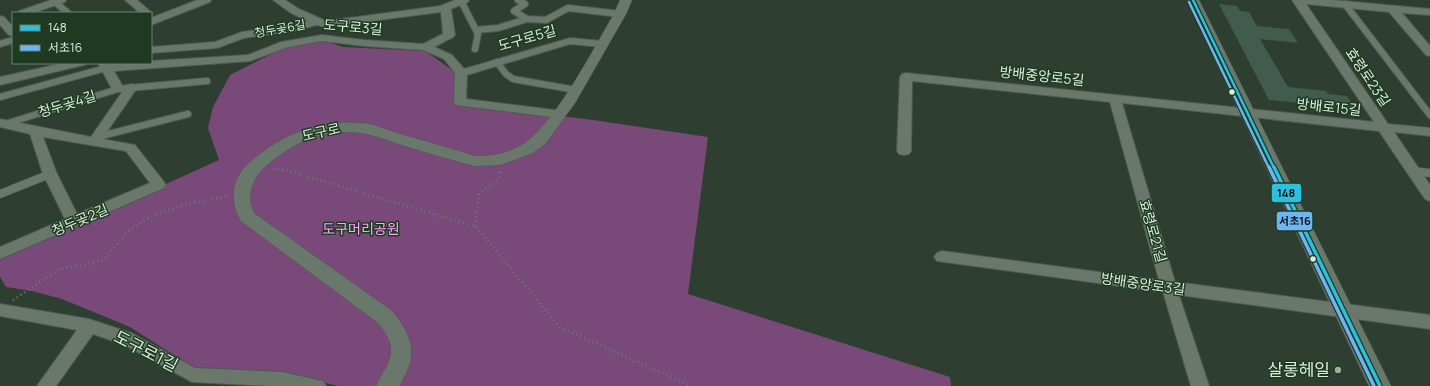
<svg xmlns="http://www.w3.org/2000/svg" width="1430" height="386" font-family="Manrope,'Noto Sans KR',sans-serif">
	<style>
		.green { fill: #794979 }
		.building { fill: #415b4e }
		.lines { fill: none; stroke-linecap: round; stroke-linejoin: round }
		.service-far1-casing { stroke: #4e5c50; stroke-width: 8 }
		.service-casing { stroke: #4e5c50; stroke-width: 9 }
		.minor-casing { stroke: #4e5c50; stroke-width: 2 }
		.tertiary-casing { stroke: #4e5c50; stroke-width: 1 }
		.path { stroke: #6d796e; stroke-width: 3; stroke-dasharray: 1 3.5; stroke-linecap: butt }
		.service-far1 { stroke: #6a786c; stroke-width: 6 }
		.service { stroke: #6a786c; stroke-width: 8 }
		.minor { fill: #6a786c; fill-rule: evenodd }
		.tertiary { fill: #6a786c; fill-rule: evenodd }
		.bus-1-far1-casing { stroke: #1e3b22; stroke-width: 5 }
		.bus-1-casing { stroke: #1e3b22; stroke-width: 6 }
		.bus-2-far1-casing { stroke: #1e3b22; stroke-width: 5 }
		.bus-2-casing { stroke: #1e3b22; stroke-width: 6 }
		.bus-1-far1 { stroke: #2dbfdf; stroke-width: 2.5 }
		.bus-1 { stroke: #2dbfdf; stroke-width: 3.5 }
		.bus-2-far1 { stroke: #6db6f5; stroke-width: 2.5 }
		.bus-2 { stroke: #6db6f5; stroke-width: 3.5 }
		.bus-dot { fill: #dbecdc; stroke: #1e3b22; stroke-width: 1.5 }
		.poi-dot { fill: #9eafa0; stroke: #1e3b22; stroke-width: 1.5 }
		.labels { text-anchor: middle; stroke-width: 3; stroke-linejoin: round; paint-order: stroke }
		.far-street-label { font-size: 12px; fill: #dbecdc; stroke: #1e3b22 }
		.street-label { font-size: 14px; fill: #dbecdc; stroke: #1e3b22 }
		.park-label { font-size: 14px; fill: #fea3fc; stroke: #1e3b22 }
		.near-street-label { font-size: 17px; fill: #dbecdc; stroke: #1e3b22 }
		.near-poi-label { font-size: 17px; fill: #dbecdc; stroke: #1e3b22; text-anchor: end }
		.line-badge { stroke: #1e3b22; stroke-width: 1.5 }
		.pale-badge-label { font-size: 11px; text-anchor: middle; font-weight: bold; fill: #111 }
	</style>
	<rect width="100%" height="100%" fill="#2e3f31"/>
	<path class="green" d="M 319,39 L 343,47 L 425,51 L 455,72 L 456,103 L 593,120 L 708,137 L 688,294 L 950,377 L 951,386 L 339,386 L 299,377 L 205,375 L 130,327 L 62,299 L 32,291 L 6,287 L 0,277 L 0,259 L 219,160 L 208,128 L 213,107 L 230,75 L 289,45 Z"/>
	<path class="building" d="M 1219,4 L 1237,6 L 1240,11 L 1249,12 L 1257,26 L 1289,29 L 1298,43 L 1260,39 L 1288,87 L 1326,91 L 1328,94 L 1347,96 L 1355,109 L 1269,100 Z"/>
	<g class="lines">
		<g class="service-far1-casing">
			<path id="service-far1" d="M 518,0 L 525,4 L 514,11 L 527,19 L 546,20 L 568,8 L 620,14
				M 461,1 L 478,34 L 475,49
				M 55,2 L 68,13
				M 1345,4 L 1430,115
				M 476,30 L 498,28 L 527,19
				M 0,44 L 13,40
				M 497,62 L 506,74 L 513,79 L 576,90
				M 0,97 L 106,68
				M 5,124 L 118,89 L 207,81
				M 97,137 L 188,114"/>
		</g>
		<g class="service-casing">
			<path id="service" d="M 1413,171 L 1430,173
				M 0,194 L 50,174"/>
		</g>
		<g class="minor-casing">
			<path id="minor" d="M 51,0 L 66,0 L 65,2 L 33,13 L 18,13 L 19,11 Z
				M 125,0 L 137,0 L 152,13 L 151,15 L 151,13 L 140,13 Z
				M 197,0 L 211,0 L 210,2 L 151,25 L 151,18 Z
				M 273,0 L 285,0 L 299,9 L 326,21 L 440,6 L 455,0 L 469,0 L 468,2 L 451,9 L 455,35 L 453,37 L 434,47 L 452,55 L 464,69 L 570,38 L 602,41 L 608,44 L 602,47 L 570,44 L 467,75 L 466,99 L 563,111 L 565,114 L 563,117 L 559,118 L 456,105 L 454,102 L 455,73 L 444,59 L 423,50 L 364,46 L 322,41 L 288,47 L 250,61 L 114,71 L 124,89 L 122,92 L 114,92 L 112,89 L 98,63 L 151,63 L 151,61 L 248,55 L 281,42 L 322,35 L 364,40 L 423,44 L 443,34 L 441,12 L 325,27 L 317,25 L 298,30 L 244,38 L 217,48 L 151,53 L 151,47 L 215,42 L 242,32 L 297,24 L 308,21 L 291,13 Z
				M 1292,0 L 1332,0 L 1430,9 L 1430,15 L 1402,13 L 1430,46 L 1430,56 L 1426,55 L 1389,12 L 1306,4 L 1388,124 L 1430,128 L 1430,136 L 1394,132 L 1430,185 L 1430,201 L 1425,199 L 1379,131 L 1122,103 L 1175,282 L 1430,315 L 1430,329 L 1179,295 L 1209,386 L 1191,386 L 1163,292 L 937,261 L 934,257 L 937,253 L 942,251 L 1159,280 L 1110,102 L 912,81 L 911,151 L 909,154 L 904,155 L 899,154 L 897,151 L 900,77 L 902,74 L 906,73 L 1374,122 Z
				M 0,16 L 4,17 L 13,27 L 13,36 L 9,35 L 0,25 Z
				M 64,63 L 86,63 L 84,65 L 0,85 L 0,77 Z
				M 131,84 L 135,85 L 137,88 L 102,139 L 135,145 L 164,182 L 166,185 L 164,188 L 0,259 L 0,247 L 65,219 L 43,174 L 30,134 L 0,127 L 0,119 L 91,137 L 127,85 ZM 43,137 L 126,151 L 150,183 L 77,214 L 57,174 Z
				M 0,304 L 89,319 L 131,333 L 195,368 L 282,372 L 323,381 L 326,386 L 272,386 L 192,382 L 125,345 L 93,334 L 56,386 L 37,386 L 77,330 L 0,316 Z"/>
		</g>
		<g class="tertiary-casing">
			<path id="tertiary" d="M 620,0 L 632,0 L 626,14 L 575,103 L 545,144 L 531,154 L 500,165 L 475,166 C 451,160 426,152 402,145 C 389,141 375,135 361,133 C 325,128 291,143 265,167 C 251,179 246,197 254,213 L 392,311 C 414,338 418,356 399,386 L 376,386 C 390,358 401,351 378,323 L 241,221 C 230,203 231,179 248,164 C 281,135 317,119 362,123 C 374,124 387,130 400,134 C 425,141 450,148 475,156 C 491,156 506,154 520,146 C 554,127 593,49 614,14 Z
				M 1187,0 L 1199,0 L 1391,386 L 1369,386 Z"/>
		</g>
		<path class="path" d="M 273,168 L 285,170 L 475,226 L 560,327 L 691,386
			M 475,226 L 479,194 L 499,179 L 500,171
			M 13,300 L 60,269 L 104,260 L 128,231 L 148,218 L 182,205 L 229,196"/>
		<use href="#service-far1" class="service-far1"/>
		<use href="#service" class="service"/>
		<use href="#minor" class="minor"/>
		<use href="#tertiary" class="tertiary"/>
		<g class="bus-1-far1-casing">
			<path id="bus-1-far1" d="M 1193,0 L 1274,168"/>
		</g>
		<g class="bus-1-casing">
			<path id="bus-1" d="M 1274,167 L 1380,386"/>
		</g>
		<g class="bus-2-far1-casing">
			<path id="bus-2-far1" d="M 1189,2 L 1269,168"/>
		</g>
		<g class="bus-2-casing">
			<path id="bus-2" d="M 1269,167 L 1374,386"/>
		</g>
		<use href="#bus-1-far1" class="bus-1-far1"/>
		<use href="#bus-1" class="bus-1"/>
		<use href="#bus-2-far1" class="bus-2-far1"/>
		<use href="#bus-2" class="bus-2"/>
	</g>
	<g class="bus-dot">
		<circle cx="1232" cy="92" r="3.5"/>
		<circle cx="1313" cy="259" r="3.5"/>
	</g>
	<circle class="poi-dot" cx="1338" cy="370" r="4"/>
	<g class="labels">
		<g class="far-street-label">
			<text transform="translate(280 29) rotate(-10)" y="4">청두곶6길</text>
		</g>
		<g class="street-label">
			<text transform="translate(353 27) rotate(5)" y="5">도구로3길</text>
			<text transform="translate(527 38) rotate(-16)" y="5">도구로5길</text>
			<text transform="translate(1042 76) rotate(6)" y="5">방배중앙로5길</text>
			<text transform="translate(1368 77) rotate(56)" y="5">효령로23길</text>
			<text transform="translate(67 104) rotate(-17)" y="5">청두곶4길</text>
			<text transform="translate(1329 107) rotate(6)" y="5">방배로15길</text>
			<text transform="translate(321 132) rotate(-13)" y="5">도구로</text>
			<text transform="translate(80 220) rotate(-23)" y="5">청두곶2길</text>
			<text transform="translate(1153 231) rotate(74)" y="5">효령로21길</text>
			<text transform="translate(1143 284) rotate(8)" y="5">방배중앙로3길</text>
		</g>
		<g class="park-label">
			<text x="361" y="234">도구머리공원</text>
		</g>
		<g class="near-street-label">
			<text transform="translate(146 351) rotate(27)" y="6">도구로1길</text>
		</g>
		<g class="near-poi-label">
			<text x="1330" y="376">살롱헤일</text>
		</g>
	</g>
	<g class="line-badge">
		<rect x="1271" y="183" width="31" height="20" rx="4" fill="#2dbfdf"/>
		<rect x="1276" y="211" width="37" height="20" rx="4" fill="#6db6f5"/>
	</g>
	<g class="pale-badge-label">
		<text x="1286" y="197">148</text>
		<text x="1295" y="225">서초16</text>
	</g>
	<rect x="12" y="12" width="140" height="52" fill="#1e3b22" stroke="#6a826c"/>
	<rect x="20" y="25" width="20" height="6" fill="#2dbfdf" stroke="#6a826c"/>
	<text x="48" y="32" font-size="12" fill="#dbecdc">148</text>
	<rect x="20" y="45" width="20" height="6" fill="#6db6f5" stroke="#6a826c"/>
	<text x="48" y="52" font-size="12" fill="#dbecdc">서초16</text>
</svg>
